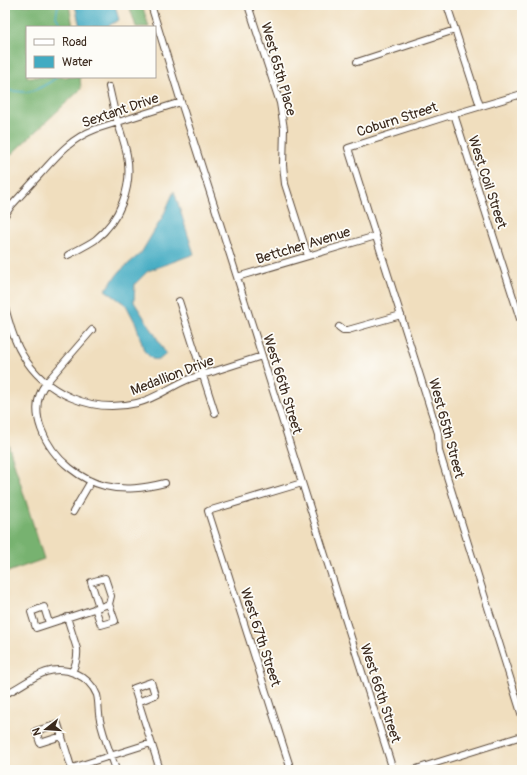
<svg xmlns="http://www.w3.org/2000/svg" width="527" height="775" font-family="Pangolin,sans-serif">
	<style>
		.forest { fill: #77b270; stroke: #596e47 }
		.water { fill: #42abc2; stroke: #3e6a70 }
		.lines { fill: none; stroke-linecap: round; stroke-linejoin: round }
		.stream { stroke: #42abc2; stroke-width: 1.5 }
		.minor-casing { stroke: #564536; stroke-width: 8 }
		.minor { stroke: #fff; stroke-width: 6 }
		.labels { text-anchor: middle; stroke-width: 3.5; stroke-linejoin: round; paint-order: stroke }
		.street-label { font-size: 14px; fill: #3b2a1e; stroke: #fdfcf7 }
	</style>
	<rect width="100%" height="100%" fill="#fdfcf7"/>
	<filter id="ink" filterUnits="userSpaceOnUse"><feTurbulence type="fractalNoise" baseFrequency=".025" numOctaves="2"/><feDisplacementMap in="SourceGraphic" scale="8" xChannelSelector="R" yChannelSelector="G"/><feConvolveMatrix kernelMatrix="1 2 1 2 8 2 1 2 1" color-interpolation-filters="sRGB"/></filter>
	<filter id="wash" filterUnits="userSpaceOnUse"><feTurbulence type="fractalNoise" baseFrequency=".012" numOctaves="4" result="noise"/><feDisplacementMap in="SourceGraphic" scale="16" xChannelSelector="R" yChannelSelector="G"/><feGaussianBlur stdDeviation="0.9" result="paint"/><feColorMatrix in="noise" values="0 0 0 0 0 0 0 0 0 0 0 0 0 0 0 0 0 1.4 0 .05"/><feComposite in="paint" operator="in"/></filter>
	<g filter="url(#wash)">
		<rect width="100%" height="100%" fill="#f0debe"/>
		<path class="forest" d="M 5,5 L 69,5 L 73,27 L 27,27 L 27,77 L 80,77 L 81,89 L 5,160 Z
			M 129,5 L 142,5 L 149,27 L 136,27 Z
			M 5,434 L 44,559 L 5,573 Z"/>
		<path class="water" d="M 75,5 L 115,5 L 119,20 L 106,27 L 80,27 Z
			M 174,191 L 194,254 L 148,271 L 135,284 L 134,302 L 154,333 L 166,354 L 159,360 L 152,359 L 144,351 L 136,324 L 126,305 L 105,290 L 120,271 L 141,253 L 163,216 Z"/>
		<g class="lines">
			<path class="stream" d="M 58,5 L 56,17 L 63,27
				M 5,10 L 8,5
				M 5,91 C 12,90 18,92 25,92 C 34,92 50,83 57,77"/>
		</g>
	</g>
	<g filter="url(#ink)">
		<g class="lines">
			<g class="minor-casing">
				<path id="minor" d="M 151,5 L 181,102 L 224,236 L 393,770
					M 248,5 L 280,103 L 284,129 L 283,165 L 285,184 L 308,256
					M 447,5 L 480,106
					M 357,62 L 455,30
					M 522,94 L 448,116 L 348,148 L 438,433 L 439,451 L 522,716
					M 454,114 L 522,325
					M 5,215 L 11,206 C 22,194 32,183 43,171 C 59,153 72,138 96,129 L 181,102
					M 68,255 C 77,250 86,246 95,240 C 120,220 133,187 127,155 C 125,144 121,134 118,123 C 114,111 112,99 109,87
					M 237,277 L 376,236
					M 179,301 L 215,413
					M 5,308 C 10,324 13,340 22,354 C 45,394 92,414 137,403 C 156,399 171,386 189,379 C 198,376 207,373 215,371 C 231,366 246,361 262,356
					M 339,327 L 343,330 L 348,330 L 401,315
					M 92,330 L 46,383 C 25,411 46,449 70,468 C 80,476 92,483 105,486 C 125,491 144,488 165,483
					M 73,512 L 91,481
					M 95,608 L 101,625 L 115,621 L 109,604 L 111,596 L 105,578 L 91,582 L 99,607
					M 67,617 L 77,649 C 78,658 76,664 72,672
					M 49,623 L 44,607 L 31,612 L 36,628 L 109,604
					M 5,694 C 19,688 31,677 46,672 C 66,666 89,675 97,695 C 99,703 98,712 100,720 C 103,736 111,754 116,770
					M 138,702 L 155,695 L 151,682 L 134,688 L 160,770
					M 62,736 L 40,743 L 36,731 L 58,724 L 72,770
					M 72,768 L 151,743
					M 291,770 L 208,511 L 302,483
					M 413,770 L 522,736"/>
			</g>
			<use href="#minor" class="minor"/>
		</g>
	</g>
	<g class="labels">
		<g class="street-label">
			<text transform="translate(279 69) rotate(74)" y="5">West 65th Place</text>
			<text transform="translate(120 110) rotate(-19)" y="5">Sextant Drive</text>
			<text transform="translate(397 119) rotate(-18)" y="5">Coburn Street</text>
			<text transform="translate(488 182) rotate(72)" y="5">West Coil Street</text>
			<text transform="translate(303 245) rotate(-17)" y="5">Bettcher Avenue</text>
			<text transform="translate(172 375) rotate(-21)" y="5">Medallion Drive</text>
			<text transform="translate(283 384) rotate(73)" y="5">West 66th Street</text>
			<text transform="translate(447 428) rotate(75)" y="5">West 65th Street</text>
			<text transform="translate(261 637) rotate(72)" y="5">West 67th Street</text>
			<text transform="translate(381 693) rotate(72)" y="5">West 66th Street</text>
		</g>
	</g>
	<rect width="527" height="775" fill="none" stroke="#fdfcf7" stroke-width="20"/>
	<rect x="26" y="26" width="130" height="52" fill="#fdfcf7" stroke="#afa8a0"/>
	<rect x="34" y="39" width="20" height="6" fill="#ffffff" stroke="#afa8a0"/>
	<text x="62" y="46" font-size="12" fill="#3b2a1e">Road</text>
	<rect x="34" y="56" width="20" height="12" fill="#42abc2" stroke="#afa8a0"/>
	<text x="62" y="66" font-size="12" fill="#3b2a1e">Water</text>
	<g transform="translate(46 729) rotate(253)" stroke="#fdfcf7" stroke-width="3" paint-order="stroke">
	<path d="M0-3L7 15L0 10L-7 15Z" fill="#3b2a1e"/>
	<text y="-6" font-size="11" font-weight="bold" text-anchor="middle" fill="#3b2a1e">N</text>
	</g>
</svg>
